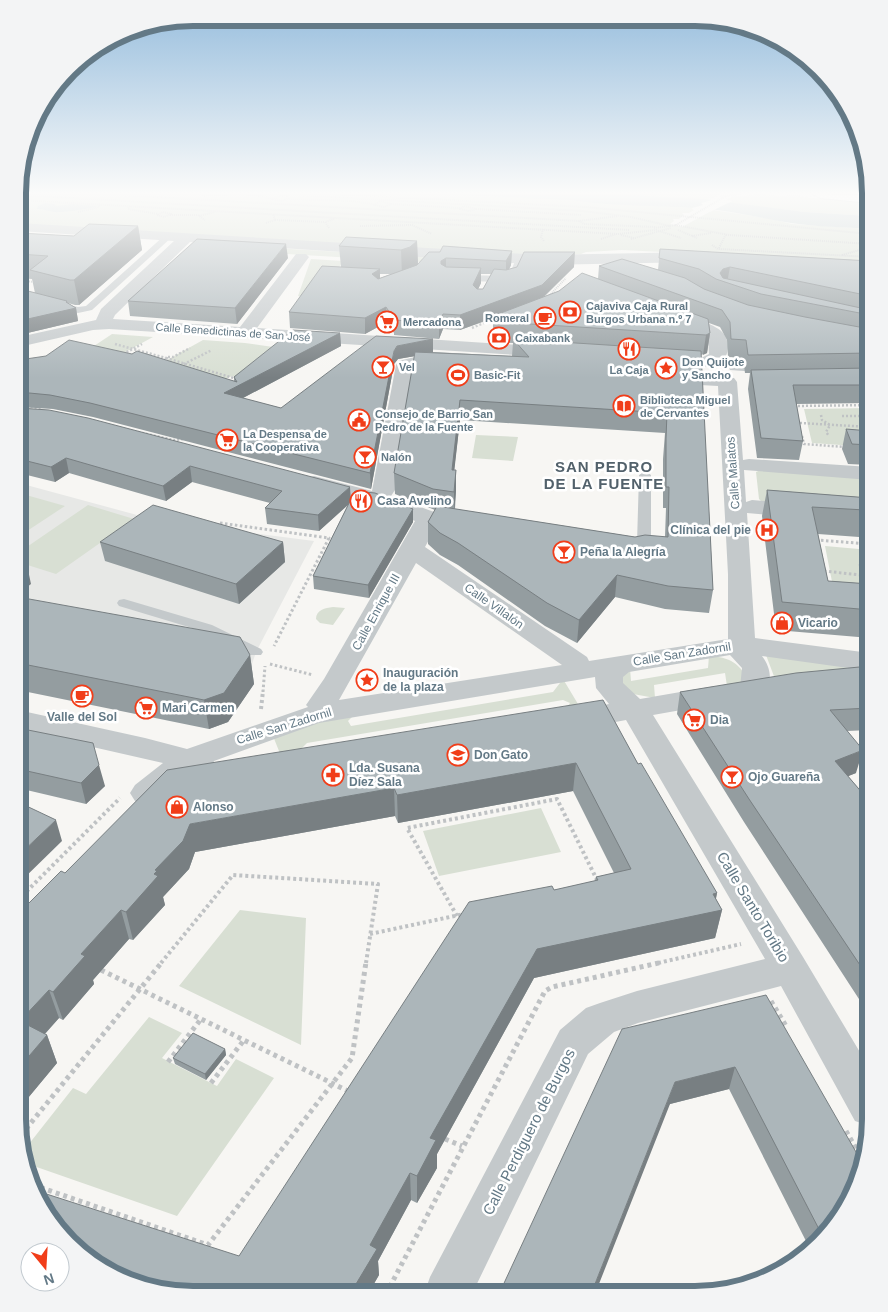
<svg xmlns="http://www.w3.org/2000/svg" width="888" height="1312" font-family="Helvetica,sans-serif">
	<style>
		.built { fill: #e7e8e6 }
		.green { fill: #d8dfd3 }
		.water { fill: #bccacd }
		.pier { fill: #f7f6f3 }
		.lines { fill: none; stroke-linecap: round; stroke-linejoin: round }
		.highway-casing { stroke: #b8bcbf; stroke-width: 2 }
		.path-far4 { stroke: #bfc2c4; stroke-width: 2; stroke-dasharray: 1 1; stroke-linecap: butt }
		.path-far3 { stroke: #bfc2c4; stroke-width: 2.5; stroke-dasharray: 2 2; stroke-linecap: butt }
		.path-far2 { stroke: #bfc2c4; stroke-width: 3; stroke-dasharray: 2.5 2.5; stroke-linecap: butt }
		.path-far1 { stroke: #bfc2c4; stroke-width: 4; stroke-dasharray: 3 3; stroke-linecap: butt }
		.path { stroke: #bfc2c4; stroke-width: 5; stroke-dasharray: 4 4; stroke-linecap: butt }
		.lane { fill: #c4c9cb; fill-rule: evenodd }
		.street { fill: #c4c9cb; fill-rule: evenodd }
		.highway { fill: #fff; fill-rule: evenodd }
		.path-bridge { stroke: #bfc2c4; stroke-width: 2; stroke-dasharray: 1 1; stroke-linecap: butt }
		.wall { fill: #949da0; fill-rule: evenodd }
		.shaded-wall { fill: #787f82 }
		.building { fill: #acb6ba; stroke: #787f82 }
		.labels { text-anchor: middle; stroke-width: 5; stroke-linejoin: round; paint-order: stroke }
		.far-poi-label { font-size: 11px; font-weight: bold; fill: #637986; stroke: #fff; text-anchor: start }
		.far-street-label { font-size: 11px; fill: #637986; stroke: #fff }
		.street-label { font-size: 12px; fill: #637986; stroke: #fff }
		.poi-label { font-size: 12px; font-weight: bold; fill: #637986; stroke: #fff; text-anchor: start }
		.far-district-label { font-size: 15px; font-weight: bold; letter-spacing: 1px; fill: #52616b; stroke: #fff }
		.near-street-label { font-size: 15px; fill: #637986; stroke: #fff }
		.rim { fill: none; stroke: #637986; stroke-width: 6 }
	</style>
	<rect width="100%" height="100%" fill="#f7f6f3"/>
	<path class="built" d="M 19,483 L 137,515 L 214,528 L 314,541 L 256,652 L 251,667 L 18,623 Z"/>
	<path class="green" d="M 19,194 L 715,194 L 718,195 L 689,213 L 682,213 L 684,215 L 679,219 L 673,219 L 674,221 L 670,224 L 682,227 L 713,210 L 768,218 L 792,224 L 870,229 L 870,262 L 622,250 L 586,252 L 581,254 L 536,256 L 19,224 Z
		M 759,194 L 870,202 L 870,216 L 805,212 L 729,203 L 732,201 L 727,200 L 731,197 Z
		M 207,244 L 423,257 L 421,262 L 203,249 Z
		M 311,259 L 343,261 L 334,275 L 310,297 L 298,296 Z
		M 112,334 L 153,337 L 107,362 L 79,356 Z
		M 203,340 L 245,343 L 287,349 L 244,380 L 232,376 L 212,385 L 167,360 Z
		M 870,408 L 870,447 L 812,443 L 804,409 Z
		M 476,435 L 518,437 L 513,461 L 472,458 Z
		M 765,468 L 870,476 L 870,514 L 762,502 L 759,499 L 756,472 Z
		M 19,493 L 65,506 L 24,533 L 18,531 Z
		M 88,505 L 134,519 L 56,574 L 18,562 L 18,553 Z
		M 825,546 L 870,550 L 870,602 L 836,602 Z
		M 333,607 L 345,608 L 333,625 L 320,623 L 316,619 C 316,610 325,608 333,607 Z
		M 766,655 L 848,667 L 844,671 L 775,679 Z
		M 709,656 C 725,657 735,660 744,673 L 742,682 L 727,686 L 725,673 L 654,685 L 655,698 L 633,694 L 620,681 L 622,672 L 630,668 L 631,681 L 708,668 Z
		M 563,679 L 581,709 L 563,713 L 570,703 L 563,700 L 307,743 L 290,760 L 283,761 L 273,736 L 312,722 L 356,713 L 348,721 L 351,726 L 553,692 Z
		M 541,808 L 561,852 L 439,876 L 423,831 Z
		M 240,910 L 306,918 L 301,1045 L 179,986 Z
		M 149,1017 L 182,1033 L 162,1058 L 211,1083 L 217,1086 L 236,1059 L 274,1078 L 177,1216 L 28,1164 L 25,1149 L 73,1088 L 86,1094 Z"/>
	<path class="water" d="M 437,194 L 612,194 L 702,199 L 805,212 L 870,216 L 870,229 C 844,227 817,227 791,223 C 760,218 729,210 697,208 C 656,205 614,207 572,200 Z
		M 45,203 L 55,204 L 56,206 L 72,204 L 97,206 C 92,209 60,213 54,212 C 49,211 43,209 37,209 L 38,206 Z"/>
	<path class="pier" d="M 707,198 L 714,198 L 732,201 L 710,212 L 693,210 L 692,208 L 703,205 L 701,203 L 712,200 Z"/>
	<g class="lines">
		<g class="highway-casing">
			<path id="highway" d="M 813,194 L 870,195 L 870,203 L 820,198 Z"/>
		</g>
		<path class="path-far4" d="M 101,194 L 579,221 L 618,216
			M 244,194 L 272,198
			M 277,194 L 583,211 L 631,217 L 670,226
			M 330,194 L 585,207 L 870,234
			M 719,194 L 726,196 L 741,194
			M 783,194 L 800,196
			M 19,195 L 630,230
			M 202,196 L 237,194
			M 280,196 L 288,196 L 289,198 L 282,201 L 272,199 Z
			M 289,199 L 352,201 L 373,204
			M 19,200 L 618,234 L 656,230 L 681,238
			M 381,201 L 391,204 L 384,207 L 374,205 Z
			M 391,204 L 460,208
			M 130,206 L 128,209 L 158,214
			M 464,206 L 476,209 L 469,211 L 460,209 Z
			M 476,209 L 581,215
			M 78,212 L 99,207 L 99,204
			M 163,212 L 171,214 L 164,217 L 157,215 Z
			M 170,215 L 198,215 L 205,220
			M 199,216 L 215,212
			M 275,220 L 324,222
			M 579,221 L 584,224 L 656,227
			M 266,223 L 275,220 L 273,214
			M 675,225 L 729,235 L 870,244
			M 360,226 L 412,225 L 432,234
			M 329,228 L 325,222 L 334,219
			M 654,228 L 676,225
			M 543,229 L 541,237 L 544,241
			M 678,230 L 697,238
			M 621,235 L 634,238
			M 692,236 L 711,233
			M 601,239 L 616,234
			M 631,239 L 671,228
			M 712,245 L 718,249 L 870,257
			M 719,248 L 726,234
			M 842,255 L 870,247
			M 19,280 L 25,280 L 19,285
			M 23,281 L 35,282
			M 548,297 L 566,278
			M 490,320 L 496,318"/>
		<path class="path-far3" d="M 472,328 L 493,319
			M 115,344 L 166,358 L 165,361
			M 123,354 L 142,344
			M 168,357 L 173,357 L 190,348
			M 166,358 L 237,379
			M 180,366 L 212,350
			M 19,406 L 29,406 L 42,410
			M 866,406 L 870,419
			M 796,408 L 796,406 L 870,405
			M 821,415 L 822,420 L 830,425 L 826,432 L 829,436
			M 842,416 L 870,416
			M 800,423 L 870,427
			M 138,432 L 174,440 L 184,439
			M 802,436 L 804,444 L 845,447"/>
		<path class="path-far2" d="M 220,523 L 329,538 L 274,646
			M 816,540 L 870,544
			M 860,564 L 861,569 L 868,575
			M 824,571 L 870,576
			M 270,664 L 313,675
			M 263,692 L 265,666"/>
		<path class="path-far1" d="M 261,709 L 263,691
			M 18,900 L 120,798
			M 457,916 L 407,828 L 557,799 L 597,880
			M 370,934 L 464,914
			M 161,963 L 233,875 L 378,884 L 366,963
			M 658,963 L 741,944"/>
		<path class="path" d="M 101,970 L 350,1092
			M 771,1001 L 786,1026
			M 168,1062 L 201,1019
			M 211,1083 L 244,1040
			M 846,1131 L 861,1157
			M 21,1135 L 162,962
			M 445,1139 L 462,1146
			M 33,1185 L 208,1245 L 352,1058 L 366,962
			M 386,1294 L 545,991 L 552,987 L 663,962"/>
		<path class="lane" d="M 165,235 L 172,237 L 92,310 L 78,313 L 52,305 L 57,302 L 78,307 L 86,306 Z
			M 517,256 L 524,258 L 516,280 L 510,282 L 460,281 L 456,278 L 460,275 L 509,276 Z
			M 645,471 L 651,475 L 651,544 L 642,552 L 637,553 L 630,549 L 637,543 L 639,475 Z
			M 124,599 L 212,625 L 261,649 L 263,652 L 261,655 L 251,655 L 202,631 L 119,606 L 117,603 L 119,600 Z"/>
		<path class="street" d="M 19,223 L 542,255 L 696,252 L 701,254 L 704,257 L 701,260 L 696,262 L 542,265 L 190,242 L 115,315 L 113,319 L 240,327 L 296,254 L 306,254 L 309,257 L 257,328 L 549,347 L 555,348 L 558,352 L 555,356 L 549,357 L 109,329 L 93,330 L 19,347 L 19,337 L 96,320 L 101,309 L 174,241 L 19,231 Z
			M 676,313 C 687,316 711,323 720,330 C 736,343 727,372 701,366 L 699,362 L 701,358 L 709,354 L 708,338 L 670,322 L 667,318 L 670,314 Z
			M 424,355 L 456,359 L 458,363 L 456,367 C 442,370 428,366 414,369 L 395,490 L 391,496 L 434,512 L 475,520 L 479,525 L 475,530 L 467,532 L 436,527 L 425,547 L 587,657 L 589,661 L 728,639 L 728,574 L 718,386 L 664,383 L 657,381 L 655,377 L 657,373 L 664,371 L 734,378 L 737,382 L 743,460 L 749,459 L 870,467 L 870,480 L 744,470 L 746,502 L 752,500 L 870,509 L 870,523 L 747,513 L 755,638 L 870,653 L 870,671 L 762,656 C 771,668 773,681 764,694 L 754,697 L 744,694 L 740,688 L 742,668 L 730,655 L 629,672 L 623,677 L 623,683 L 640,699 L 715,686 L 725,688 L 729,695 L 725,702 L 715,704 L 653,715 L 803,957 L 870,1069 L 870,1126 L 855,1121 L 781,986 L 638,1023 L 614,1032 L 588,1054 L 472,1294 L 424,1294 L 430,1277 L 560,1030 L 586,1008 L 600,1003 L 637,991 L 765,959 L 626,720 L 573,730 L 563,727 L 558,720 L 563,713 L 609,704 L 596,688 L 595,677 L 319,723 L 214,761 L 211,771 L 200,774 L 193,772 L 157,801 L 146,804 L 135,801 L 130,793 L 135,785 L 163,763 L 18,730 L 18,710 L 145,738 L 187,749 L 308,707 L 306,705 L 324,679 L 415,521 L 376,505 L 306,488 L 303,483 L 306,478 L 314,476 L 372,491 L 396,365 L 398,361 ZM 416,563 L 562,665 L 339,700 Z
			M 737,360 L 782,362 L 789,364 L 791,368 L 789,372 L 782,374 L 730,370 L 728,366 L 730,362 Z"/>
		<use href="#highway" class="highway"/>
		<path class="path-bridge" d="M 676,225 L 726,196"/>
	</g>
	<path class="wall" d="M 138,226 L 142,250 L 79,305 L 75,305 L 68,303 L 76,308 L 78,321 L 19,335 L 19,294 L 35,293 L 32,279 L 19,278 L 19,233 L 74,236 Z
		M 417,241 L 418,265 L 440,252 L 512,251 L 511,265 L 509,270 L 574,267 L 544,297 L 598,279 L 599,266 L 658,270 L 660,249 L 870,261 L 870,403 L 796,404 L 803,441 L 799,460 L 757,458 L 748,389 L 750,373 L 745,373 L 743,358 L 728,357 L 727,340 L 720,327 L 709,323 L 710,333 L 707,353 L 701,355 L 713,590 L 709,613 L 665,609 L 615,597 L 577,643 L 545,626 L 458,565 L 440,555 L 428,544 L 428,522 L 435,510 L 395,494 L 394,473 L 415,356 L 398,359 L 394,364 L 371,489 L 93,417 L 53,409 L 19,407 L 19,339 L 21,348 L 21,359 L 234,381 L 234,377 L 340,333 L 341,346 L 243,398 L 281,408 L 433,339 L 433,352 L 512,356 L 513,343 L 498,342 L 493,335 L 493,318 L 460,330 L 443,329 L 439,339 L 394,335 L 394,333 L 387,322 L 365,334 L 290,328 L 289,312 L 341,267 L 339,246 ZM 380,274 L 391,274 L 380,278 ZM 481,274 L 491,274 L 483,289 L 478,289 L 481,283 ZM 460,420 L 665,433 L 663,459 L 663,508 L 666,508 L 665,537 L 635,537 L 455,509 L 456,491 L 456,470 L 454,470 Z
		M 288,258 L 237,324 L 130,316 L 128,301 Z
		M 19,408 L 351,499 L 413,509 L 413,522 L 369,598 L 314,589 L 313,576 L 348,505 L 319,531 L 267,524 L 265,508 L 270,503 L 192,482 L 166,501 L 69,473 L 55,482 L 19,473 Z
		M 846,429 L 870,431 L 870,466 L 870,465 L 848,464 L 842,449 Z
		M 767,490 L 870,498 L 870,539 L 859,538 L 859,537 L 818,534 L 828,581 L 870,584 L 870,638 L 776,630 L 762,516 Z
		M 100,542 L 283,542 L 285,562 L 239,604 L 105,561 Z
		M 18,597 L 250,655 L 254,684 L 228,722 L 209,729 L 18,690 Z
		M 870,666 L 870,730 L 847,731 L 856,773 L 848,776 L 870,802 L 870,846 L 869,849 L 870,850 L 870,1016 L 744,822 L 677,714 L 680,692 Z
		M 603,700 L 638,764 L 717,893 L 716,899 L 722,910 L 715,938 L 534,978 L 437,1154 L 437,1168 L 417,1203 L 411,1200 L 378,1261 L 379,1275 L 368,1294 L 171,1293 L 239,1256 L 554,890 L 595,881 L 596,877 L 614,873 L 573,791 L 398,823 L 395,816 L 195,852 L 189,869 L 163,897 L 165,905 L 133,940 L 129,939 L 93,980 L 94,984 L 63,1020 L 59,1018 L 45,1034 L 47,1035 L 57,1063 L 18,1110 L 18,914 L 65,873 Z
		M 18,728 L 105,786 L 86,804 L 18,788 Z
		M 766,995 L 841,1217 L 808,1245 L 729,1089 L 670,1104 L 499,1294 Z
		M 225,1049 L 226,1055 L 206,1080 L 175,1064 L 173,1058 Z"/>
	<path class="shaded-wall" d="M 138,226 L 142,250 L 79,305 L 74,280 Z
		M 417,241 L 418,265 L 402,275 L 401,250 Z
		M 286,244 L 288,258 L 237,324 L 235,308 Z
		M 512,251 L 511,265 L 506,275 L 506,261 Z
		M 575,252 L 574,267 L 541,299 L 493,316 L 493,318 L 460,330 L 460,315 Z
		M 446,258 L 446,272 L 441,276 L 441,261 Z
		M 730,267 L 727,283 L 719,280 L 720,273 L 723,269 Z
		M 481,268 L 481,283 L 473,300 L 473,285 Z
		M 380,269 L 380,283 L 372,274 Z
		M 67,301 L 69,310 L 76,308 L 78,321 L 19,335 L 19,321 Z
		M 386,307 L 387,322 L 365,334 L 365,318 Z
		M 443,314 L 443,329 L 439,339 L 439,323 Z
		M 340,333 L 341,346 L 226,407 L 224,393 Z
		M 710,333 L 707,353 L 703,355 L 706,335 Z
		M 19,339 L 21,348 L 20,374 L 19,368 Z
		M 433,339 L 433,353 L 398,359 L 394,364 L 371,489 L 370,473 L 394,351 L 397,346 Z
		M 460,400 L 460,420 L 452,491 L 452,470 Z
		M 66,458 L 69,473 L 55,482 L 51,467 Z
		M 190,466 L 192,482 L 166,501 L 163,486 Z
		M 456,470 L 456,491 L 454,513 L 454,492 Z
		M 350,487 L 351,502 L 319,531 L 318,515 Z
		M 413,509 L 413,522 L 369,598 L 368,585 Z
		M 283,542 L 285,562 L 239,604 L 236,584 Z
		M 28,570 L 31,584 L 18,594 L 18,577 Z
		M 617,575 L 615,597 L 577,643 L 579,620 Z
		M 250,655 L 254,684 L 228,722 L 209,729 L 204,700 Z
		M 863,750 L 856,773 L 829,784 L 835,761 Z
		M 576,763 L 573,791 L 398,823 L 397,795 Z
		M 99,765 L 105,786 L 86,804 L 81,783 Z
		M 394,788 L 395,816 L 195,852 L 189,869 L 163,897 L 165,905 L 133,940 L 126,912 L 154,874 L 155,870 L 190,824 Z
		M 870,817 L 870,846 L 866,859 L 855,863 L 860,819 Z
		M 56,820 L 62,841 L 18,884 L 18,856 Z
		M 717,893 L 713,911 L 722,910 L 715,938 L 534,978 L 437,1154 L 437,1168 L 417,1203 L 417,1176 L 430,1138 L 537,949 Z
		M 121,910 L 129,939 L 93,980 L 94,984 L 63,1020 L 53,992 L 81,954 Z
		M 49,990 L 59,1018 L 31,1049 L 20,1021 Z
		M 47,1035 L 57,1063 L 18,1110 L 18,1069 Z
		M 225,1049 L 226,1055 L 206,1080 L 205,1074 Z
		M 735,1067 L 729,1089 L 670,1104 L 595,1294 L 591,1294 L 675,1082 Z
		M 410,1173 L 411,1200 L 378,1261 L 379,1275 L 368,1294 L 354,1294 L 353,1289 L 370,1245 Z
		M 346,1286 L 347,1294 L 342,1294 Z"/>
	<path class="building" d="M 89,224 L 138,226 L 74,280 L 70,280 L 30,270 L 48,256 L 19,254 L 19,233 L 74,236 Z
		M 346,237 L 417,241 L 410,247 L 401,250 L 339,246 Z
		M 197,239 L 286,244 L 235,308 L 128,301 Z
		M 443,246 L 512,251 L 506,261 L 446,258 L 441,261 L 441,264 L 446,267 L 481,268 L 473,285 L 477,289 L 483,289 L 494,269 L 506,270 L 517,267 L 524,252 L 575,252 L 542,285 L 460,315 L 443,314 L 439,323 L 393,320 L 394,319 L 386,307 L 365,318 L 289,312 L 322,266 L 380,269 L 372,274 L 378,279 L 417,265 L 429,252 L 440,252 Z
		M 660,249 L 870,261 L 870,296 L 730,267 L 723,269 L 720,273 L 723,278 L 870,310 L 870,315 L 761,294 L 716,279 L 699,269 L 659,258 Z
		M 622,259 L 685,278 L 704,289 L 748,305 L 805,317 L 870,329 L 870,353 L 748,355 L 746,340 L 731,339 L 730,322 L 722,310 L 599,266 Z
		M 582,273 L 708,319 L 710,333 L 706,335 L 499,322 L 493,316 L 559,291 Z
		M 24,290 L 67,301 L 66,302 L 76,308 L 19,321 L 19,294 Z
		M 293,330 L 340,333 L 224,393 L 281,408 L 376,336 L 433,339 L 397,346 L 394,351 L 370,473 L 90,403 L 50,395 L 19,392 L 19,360 L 46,356 L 69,340 L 132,354 L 137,351 L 237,382 L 234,377 Z
		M 513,339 L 701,351 L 713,590 L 668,586 L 617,575 L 579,620 L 547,603 L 458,543 L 440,533 L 428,522 L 437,506 L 635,537 L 645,535 L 668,537 L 669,487 L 666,487 L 666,438 L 667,413 L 460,400 L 452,470 L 456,470 L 454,492 L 433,489 L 394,473 L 415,352 L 529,357 Z
		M 870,368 L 870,385 L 793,385 L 803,441 L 761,438 L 751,370 Z
		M 19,408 L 49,410 L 88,418 L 350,487 L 318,515 L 265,508 L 282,491 L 190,466 L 163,486 L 66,458 L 51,467 L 19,459 Z
		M 846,429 L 870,431 L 870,445 L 852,444 Z
		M 767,490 L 870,498 L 870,512 L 866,512 L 865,510 L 812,507 L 828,581 L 870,584 L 870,610 L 782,602 Z
		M 355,491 L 375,493 L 413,509 L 368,585 L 313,576 Z
		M 153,505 L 283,542 L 236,584 L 100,542 Z
		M 18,567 L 28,570 L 18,577 Z
		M 18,597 L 240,637 L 250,655 L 224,693 L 204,700 L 18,663 Z
		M 870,666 L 870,708 L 830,710 L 863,750 L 835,761 L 870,802 L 870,817 L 860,819 L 870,832 L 870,837 L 862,840 L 870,850 L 870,980 L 749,799 L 680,692 L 796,673 Z
		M 603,700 L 638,764 L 641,763 L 651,780 L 717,893 L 713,894 L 722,910 L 537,949 L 430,1138 L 436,1140 L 417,1176 L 410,1173 L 370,1245 L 377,1249 L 353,1289 L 346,1286 L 342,1294 L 171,1293 L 95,1265 L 36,1196 L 34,1190 L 239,1256 L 469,902 L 552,886 L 554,890 L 598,880 L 596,877 L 631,869 L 576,763 L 397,795 L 394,788 L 190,824 L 183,841 L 155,870 L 157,871 L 154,874 L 158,876 L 126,912 L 121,910 L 81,954 L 85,956 L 53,992 L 49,990 L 20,1021 L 47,1035 L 18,1069 L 18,914 L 61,871 L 65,873 L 167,770 Z
		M 18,728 L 93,743 L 99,765 L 81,783 L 18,769 Z
		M 18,802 L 56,820 L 18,856 Z
		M 766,995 L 860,1159 L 841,1217 L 821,1233 L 735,1067 L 675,1082 L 591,1294 L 499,1294 L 622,1029 Z
		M 193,1033 L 225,1049 L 205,1074 L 173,1058 Z"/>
	<linearGradient id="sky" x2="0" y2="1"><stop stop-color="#96bddd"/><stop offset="0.51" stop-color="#fbfbfa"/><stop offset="1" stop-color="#fbfbfa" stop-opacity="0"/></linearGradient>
	<rect width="888" height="378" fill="url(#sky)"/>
	<defs>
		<g id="bank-ring" transform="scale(1.125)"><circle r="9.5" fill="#fff" stroke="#f13d19" stroke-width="1.5"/><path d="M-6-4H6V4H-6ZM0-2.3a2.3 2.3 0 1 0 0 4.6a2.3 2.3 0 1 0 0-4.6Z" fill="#f13d19"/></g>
		<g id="cafe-ring" transform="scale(1.125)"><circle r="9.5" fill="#fff" stroke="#f13d19" stroke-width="1.5"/><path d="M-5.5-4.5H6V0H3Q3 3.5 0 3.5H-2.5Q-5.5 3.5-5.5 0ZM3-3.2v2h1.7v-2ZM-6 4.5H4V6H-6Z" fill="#f13d19"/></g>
		<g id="supermarket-ring" transform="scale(1.125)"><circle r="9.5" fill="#fff" stroke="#f13d19" stroke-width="1.5"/><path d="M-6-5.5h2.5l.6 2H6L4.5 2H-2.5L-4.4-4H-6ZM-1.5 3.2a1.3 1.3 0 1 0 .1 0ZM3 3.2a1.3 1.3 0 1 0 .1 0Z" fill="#f13d19"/></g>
		<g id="restaurant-ring" transform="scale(1.125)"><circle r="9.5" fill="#fff" stroke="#f13d19" stroke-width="1.5"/><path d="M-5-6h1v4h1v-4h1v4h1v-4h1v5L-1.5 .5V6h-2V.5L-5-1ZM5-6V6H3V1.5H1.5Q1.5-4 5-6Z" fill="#f13d19"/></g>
		<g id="bar-ring" transform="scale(1.125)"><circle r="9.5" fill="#fff" stroke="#f13d19" stroke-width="1.5"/><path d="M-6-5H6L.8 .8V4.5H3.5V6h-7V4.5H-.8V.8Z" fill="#f13d19"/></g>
		<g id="sight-ring" transform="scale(1.125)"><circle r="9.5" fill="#fff" stroke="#f13d19" stroke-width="1.5"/><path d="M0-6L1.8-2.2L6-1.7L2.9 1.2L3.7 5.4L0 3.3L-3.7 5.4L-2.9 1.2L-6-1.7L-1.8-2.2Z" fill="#f13d19"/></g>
		<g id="stadium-ring" transform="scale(1.125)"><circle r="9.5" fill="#fff" stroke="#f13d19" stroke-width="1.5"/><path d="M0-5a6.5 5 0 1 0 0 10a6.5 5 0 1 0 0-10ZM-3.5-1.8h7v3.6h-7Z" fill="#f13d19"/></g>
		<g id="library-ring" transform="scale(1.125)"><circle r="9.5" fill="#fff" stroke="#f13d19" stroke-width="1.5"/><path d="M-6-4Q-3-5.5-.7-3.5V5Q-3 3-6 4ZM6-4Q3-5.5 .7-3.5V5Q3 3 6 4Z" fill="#f13d19"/></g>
		<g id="civic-ring" transform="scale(1.125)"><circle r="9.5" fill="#fff" stroke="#f13d19" stroke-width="1.5"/><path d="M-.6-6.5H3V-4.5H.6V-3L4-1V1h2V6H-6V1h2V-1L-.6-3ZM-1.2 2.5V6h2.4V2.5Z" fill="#f13d19"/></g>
		<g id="hospital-ring" transform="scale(1.125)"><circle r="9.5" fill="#fff" stroke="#f13d19" stroke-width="1.5"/><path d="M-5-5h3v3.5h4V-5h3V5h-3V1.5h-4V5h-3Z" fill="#f13d19"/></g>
		<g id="shop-ring" transform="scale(1.125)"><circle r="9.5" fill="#fff" stroke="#f13d19" stroke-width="1.5"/><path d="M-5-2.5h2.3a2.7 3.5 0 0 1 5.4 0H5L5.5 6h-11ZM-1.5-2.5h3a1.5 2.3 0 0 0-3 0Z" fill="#f13d19"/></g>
		<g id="school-ring" transform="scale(1.125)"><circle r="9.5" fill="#fff" stroke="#f13d19" stroke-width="1.5"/><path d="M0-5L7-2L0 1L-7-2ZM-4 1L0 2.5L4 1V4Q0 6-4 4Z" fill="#f13d19"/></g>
		<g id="pharmacy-ring" transform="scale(1.125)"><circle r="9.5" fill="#fff" stroke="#f13d19" stroke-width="1.5"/><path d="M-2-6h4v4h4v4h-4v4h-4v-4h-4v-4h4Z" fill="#f13d19"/></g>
	</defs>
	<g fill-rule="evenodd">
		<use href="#bank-ring" x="570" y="312"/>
		<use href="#cafe-ring" x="545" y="318"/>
		<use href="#supermarket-ring" x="387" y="322"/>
		<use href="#bank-ring" x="499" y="338"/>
		<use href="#restaurant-ring" x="629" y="349"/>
		<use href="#bar-ring" x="383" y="367"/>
		<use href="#sight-ring" x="666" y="368"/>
		<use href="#stadium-ring" x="458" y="375"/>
		<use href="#library-ring" x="624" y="406"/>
		<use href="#civic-ring" x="359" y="420"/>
		<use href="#supermarket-ring" x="227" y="440"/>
		<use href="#bar-ring" x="365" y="457"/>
		<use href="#restaurant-ring" x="361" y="501"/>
		<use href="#hospital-ring" x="767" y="530"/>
		<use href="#bar-ring" x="564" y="552"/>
		<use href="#shop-ring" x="782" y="623"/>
		<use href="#sight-ring" x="367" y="680"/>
		<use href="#cafe-ring" x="82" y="696"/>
		<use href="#supermarket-ring" x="146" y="708"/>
		<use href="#supermarket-ring" x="694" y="720"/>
		<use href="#school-ring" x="458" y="755"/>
		<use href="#pharmacy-ring" x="333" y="775"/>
		<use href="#bar-ring" x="732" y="777"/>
		<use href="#shop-ring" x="177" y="807"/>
	</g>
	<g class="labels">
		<g class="far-poi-label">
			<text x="586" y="310">Cajaviva Caja Rural<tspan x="586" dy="13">Burgos Urbana n.º 7</tspan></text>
			<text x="529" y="322" text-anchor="end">Romeral</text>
			<text x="403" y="326">Mercadona</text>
			<text x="515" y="342">Caixabank</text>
			<text x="682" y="366">Don Quijote<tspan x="682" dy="13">y Sancho</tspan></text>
			<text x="399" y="371">Vel</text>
			<text x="629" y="374" text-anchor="middle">La Caja</text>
			<text x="474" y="379">Basic-Fit</text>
			<text x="640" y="404">Biblioteca Miguel<tspan x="640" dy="13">de Cervantes</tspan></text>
			<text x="375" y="418">Consejo de Barrio San<tspan x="375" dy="13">Pedro de la Fuente</tspan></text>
			<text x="243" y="438">La Despensa de<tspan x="243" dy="13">la Cooperativa</tspan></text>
			<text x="381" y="461">Nalón</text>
		</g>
		<g class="far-street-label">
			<text transform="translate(233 332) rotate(4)" y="4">Calle Benedictinas de San José</text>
		</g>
		<g class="street-label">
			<text transform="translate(733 473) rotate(-94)" y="4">Calle Malatos</text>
			<text transform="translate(494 606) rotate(35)" y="4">Calle Villalón</text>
			<text transform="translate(376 612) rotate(-61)" y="4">Calle Enrique III</text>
			<text transform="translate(682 654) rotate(-9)" y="4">Calle San Zadornil</text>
			<text transform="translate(284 726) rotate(-17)" y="4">Calle San Zadornil</text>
		</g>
		<g class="poi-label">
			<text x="377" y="505">Casa Avelino</text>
			<text x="751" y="534" text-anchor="end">Clínica del pie</text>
			<text x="580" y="556">Peña la Alegría</text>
			<text x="798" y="627">Vicario</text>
			<text x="383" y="677">Inauguración<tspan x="383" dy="14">de la plaza</tspan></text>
			<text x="162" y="712">Mari Carmen</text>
			<text x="82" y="721" text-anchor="middle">Valle del Sol</text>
			<text x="710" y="724">Dia</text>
			<text x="474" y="759">Don Gato</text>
			<text x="349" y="772">Lda. Susana<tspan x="349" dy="14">Díez Sala</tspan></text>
			<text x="748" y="781">Ojo Guareña</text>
			<text x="193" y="811">Alonso</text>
		</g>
		<g class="far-district-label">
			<text x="604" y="472">SAN PEDRO<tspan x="604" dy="17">DE LA FUENTE</tspan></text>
		</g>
		<g class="near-street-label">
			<text transform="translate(753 907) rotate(59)" y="5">Calle Santo Toribio</text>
			<text transform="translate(529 1132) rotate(-63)" y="5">Calle Perdiguero de Burgos</text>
		</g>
	</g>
	<path d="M0 0H888V1312H0ZM193 26H695A167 167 0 0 1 862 193V1119A167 167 0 0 1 695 1286H193A167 167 0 0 1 26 1119V193A167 167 0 0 1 193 26Z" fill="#f3f4f5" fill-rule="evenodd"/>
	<path class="rim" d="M193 26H695A167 167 0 0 1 862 193V1119A167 167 0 0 1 695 1286H193A167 167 0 0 1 26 1119V193A167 167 0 0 1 193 26Z"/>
	<g transform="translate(45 1267) rotate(162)"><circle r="24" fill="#ffffff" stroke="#c1c9cf"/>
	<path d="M0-4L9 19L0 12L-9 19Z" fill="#f13d19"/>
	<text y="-8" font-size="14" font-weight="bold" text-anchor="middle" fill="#637986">N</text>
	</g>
</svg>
